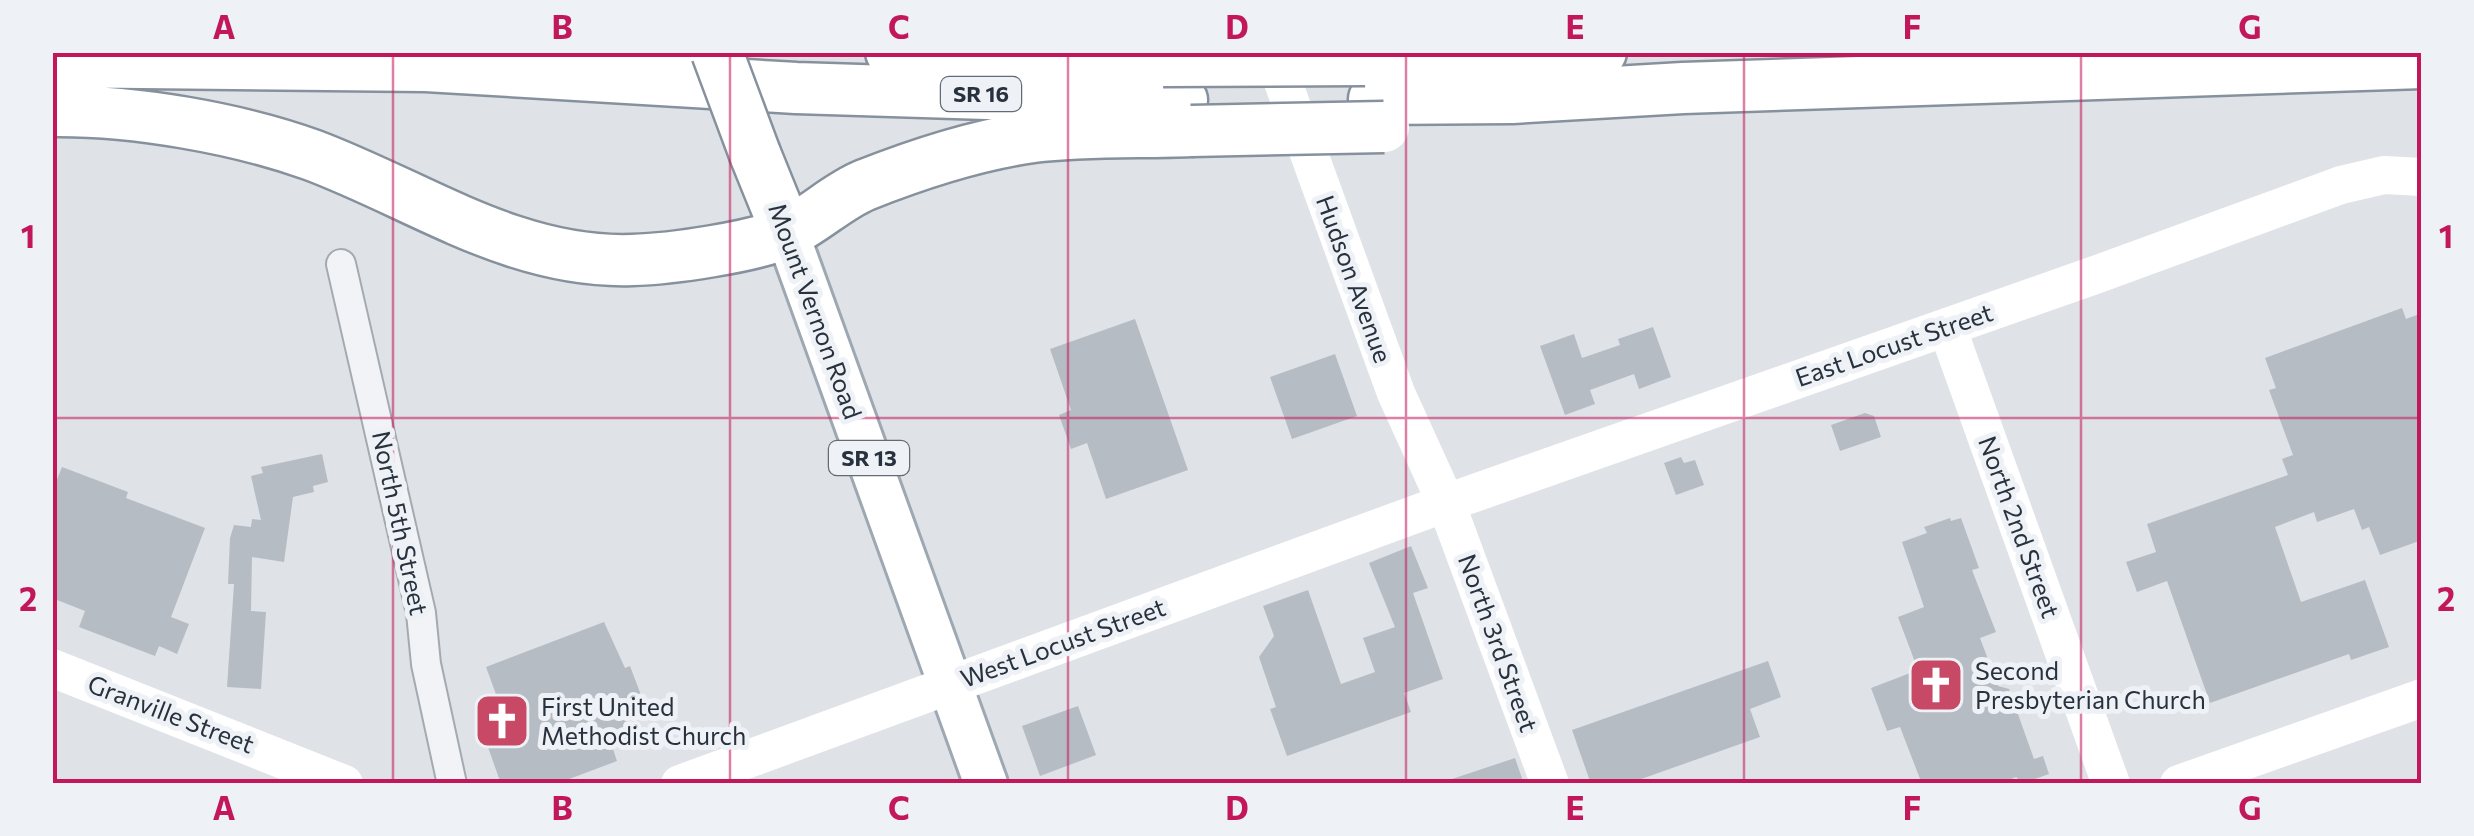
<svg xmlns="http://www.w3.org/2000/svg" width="2474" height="836" font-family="Commissioner,sans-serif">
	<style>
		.building { fill: #b6bcc4 }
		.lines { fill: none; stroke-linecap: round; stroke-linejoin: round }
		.street-casing { stroke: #a4aab1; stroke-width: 32 }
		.primary-casing { stroke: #9ea8b2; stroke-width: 48 }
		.highway-casing { stroke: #87919d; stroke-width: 55 }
		.street { stroke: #f1f3f6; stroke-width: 28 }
		.secondary { stroke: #fff; stroke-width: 38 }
		.primary { stroke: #fff; stroke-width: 42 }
		.highway { stroke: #fff; stroke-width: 50 }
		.highway-bridge-casing { stroke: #87919d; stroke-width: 55; stroke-linecap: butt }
		.highway-bridge { stroke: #fff; stroke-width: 50 }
		.grid { fill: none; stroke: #c2185b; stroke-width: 2.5; stroke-opacity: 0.55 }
		.labels { text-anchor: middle; stroke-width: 10; stroke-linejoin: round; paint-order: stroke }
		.shield { fill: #eef1f5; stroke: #636b75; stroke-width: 2.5 }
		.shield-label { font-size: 22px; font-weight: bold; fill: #28323e }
		.street-label { font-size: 25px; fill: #28323e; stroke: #eef1f5 }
		.poi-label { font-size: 25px; fill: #28323e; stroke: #eef1f5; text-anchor: start }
		.neatline { fill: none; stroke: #c2185b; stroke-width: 4 }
		.grid-label { font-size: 32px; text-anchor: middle; font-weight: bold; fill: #c2185b }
	</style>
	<rect width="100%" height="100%" fill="#dfe3e7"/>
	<path class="building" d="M 2402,308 L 2406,319 L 2422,313 L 2422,540 L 2380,555 L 2369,527 L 2362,530 L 2354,509 L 2317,522 L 2314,512 L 2275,527 L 2301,602 L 2365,580 L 2389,647 L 2351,660 L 2349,654 L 2210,703 L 2167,581 L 2137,592 L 2126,562 L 2156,552 L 2147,524 L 2288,475 L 2282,459 L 2293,455 L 2269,390 L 2276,388 L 2265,358 Z
		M 1135,319 L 1188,470 L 1106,499 L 1087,443 L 1071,449 L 1059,415 L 1071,410 L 1050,349 Z
		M 1653,327 L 1671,377 L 1639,389 L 1634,374 L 1590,390 L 1595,404 L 1565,415 L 1540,346 L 1574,334 L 1582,358 L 1620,345 L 1618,339 Z
		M 1335,354 L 1357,416 L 1292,439 L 1270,377 Z
		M 1865,413 L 1874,416 L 1881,437 L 1840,451 L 1831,425 Z
		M 322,454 L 328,482 L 313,486 L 314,492 L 293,497 L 284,562 L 252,557 L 251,611 L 266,612 L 261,689 L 227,687 L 234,584 L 228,584 L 230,538 L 234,525 L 251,527 L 252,519 L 261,520 L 251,476 L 263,473 L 261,467 Z
		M 1681,457 L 1684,463 L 1695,460 L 1704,485 L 1676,495 L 1664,463 Z
		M 62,467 L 128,492 L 126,498 L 205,528 L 171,617 L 189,624 L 177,654 L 159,646 L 155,656 L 79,627 L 85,611 L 52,598 L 52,492 Z
		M 1950,518 L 1951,521 L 1961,518 L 1979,568 L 1972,570 L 1996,632 L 1980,638 L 1998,686 L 2009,689 L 2034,759 L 2043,756 L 2049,774 L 2023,783 L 2016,777 L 1999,784 L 1922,784 L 1900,727 L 1887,731 L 1871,688 L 1918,670 L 1898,617 L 1924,607 L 1902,542 L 1927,533 L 1924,527 Z
		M 1411,546 L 1428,588 L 1413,593 L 1443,679 L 1404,693 L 1411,712 L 1287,756 L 1270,709 L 1276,707 L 1259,657 L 1274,636 L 1263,606 L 1308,590 L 1341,684 L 1375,672 L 1363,638 L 1395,627 L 1369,563 Z
		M 604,622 L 625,668 L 630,666 L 641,695 L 628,700 L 642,739 L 613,749 L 617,761 L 556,784 L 501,784 L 477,716 L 501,708 L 486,667 Z
		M 1768,661 L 1781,697 L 1750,709 L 1760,737 L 1627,784 L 1591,784 L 1572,730 Z
		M 1078,706 L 1096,755 L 1040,776 L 1022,726 Z
		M 1515,758 L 1524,784 L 1450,784 L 1449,780 Z"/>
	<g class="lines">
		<g class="street-casing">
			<path id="street" d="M 341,264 L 421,613 L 426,664 L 452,784"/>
		</g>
		<g class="primary-casing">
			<path id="primary" d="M 787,233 L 986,784"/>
		</g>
		<g class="highway-casing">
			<path id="highway" d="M 891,52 L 1163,61
				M 1365,60 L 1601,52
				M 52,62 L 426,66 L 796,88 L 1182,100
				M 1374,99 L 1512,98 L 1683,88 L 2422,63
				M 52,111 C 133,110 237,128 312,155 C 419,195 514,264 632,260 C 671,259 754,247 788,232 C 815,219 838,196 865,185 C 918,164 976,145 1033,137 C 1084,131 1139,133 1191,131
				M 755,154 L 787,233"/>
		</g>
		<use href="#street" class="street"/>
		<path class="secondary" d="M 1272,52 L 1396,393 L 1446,503 L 1550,784
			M 1947,327 L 2111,784
			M 52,668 L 344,784
			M 680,784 L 1446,503 L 2095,275 L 2341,185 L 2384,175 L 2422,177
			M 2179,784 L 2422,698"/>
		<use href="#primary" class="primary"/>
		<use href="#highway" class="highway"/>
		<g class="highway-bridge-casing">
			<path id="highway-bridge" d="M 717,52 L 755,154
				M 1163,61 L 1365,60
				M 1191,131 L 1384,127"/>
		</g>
		<use href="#highway-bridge" class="highway-bridge"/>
	</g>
	<path class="grid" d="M 393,52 L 393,784M 730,52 L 730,784M 1068,52 L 1068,784M 1406,52 L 1406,784M 1744,52 L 1744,784M 2081,52 L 2081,784M 52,418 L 2422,418"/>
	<defs>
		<g id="church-square" transform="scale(2.875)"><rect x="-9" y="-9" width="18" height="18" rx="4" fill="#c74965" stroke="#eef1f5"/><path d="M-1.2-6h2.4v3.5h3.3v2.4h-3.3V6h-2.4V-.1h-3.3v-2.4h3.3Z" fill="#fff"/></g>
	</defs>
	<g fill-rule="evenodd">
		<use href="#church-square" x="1936" y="685"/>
		<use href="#church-square" x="502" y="721"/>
	</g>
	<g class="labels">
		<g class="shield">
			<rect x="941" y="77" width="80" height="34" rx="8"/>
			<rect x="829" y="441" width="80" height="34" rx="8"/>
		</g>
		<g class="shield-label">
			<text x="981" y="102">SR 16</text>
			<text x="869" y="466">SR 13</text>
		</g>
		<g class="street-label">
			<text transform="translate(1354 279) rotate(70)" y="9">Hudson Avenue</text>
			<text transform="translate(815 311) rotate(70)" y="9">Mount Vernon Road</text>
			<text transform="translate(1894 345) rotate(-19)" y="9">East Locust Street</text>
			<text transform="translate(400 523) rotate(78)" y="9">North 5th Street</text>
			<text transform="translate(2019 527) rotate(70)" y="9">North 2nd Street</text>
			<text transform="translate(1063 643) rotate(-20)" y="9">West Locust Street</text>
			<text transform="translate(1498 643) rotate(70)" y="9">North 3rd Street</text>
			<text transform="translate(171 714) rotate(21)" y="9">Granville Street</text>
		</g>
		<g class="poi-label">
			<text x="1975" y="680">Second<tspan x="1975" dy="29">Presbyterian Church</tspan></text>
			<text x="541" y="716">First United<tspan x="541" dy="29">Methodist Church</tspan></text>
		</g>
	</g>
	<rect width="2474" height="836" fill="none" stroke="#eef1f5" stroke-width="110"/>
	<rect x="55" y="55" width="2364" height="726" class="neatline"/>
	<g class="grid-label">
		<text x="224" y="39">A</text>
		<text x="562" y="39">B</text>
		<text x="899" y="39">C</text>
		<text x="1237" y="39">D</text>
		<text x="1575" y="39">E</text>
		<text x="1912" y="39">F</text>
		<text x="2250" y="39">G</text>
		<text x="28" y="248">1</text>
		<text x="2446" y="248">1</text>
		<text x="28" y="611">2</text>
		<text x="2446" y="611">2</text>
		<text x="224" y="820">A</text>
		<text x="562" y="820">B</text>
		<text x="899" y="820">C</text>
		<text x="1237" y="820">D</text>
		<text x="1575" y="820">E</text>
		<text x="1912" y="820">F</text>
		<text x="2250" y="820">G</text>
	</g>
</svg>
